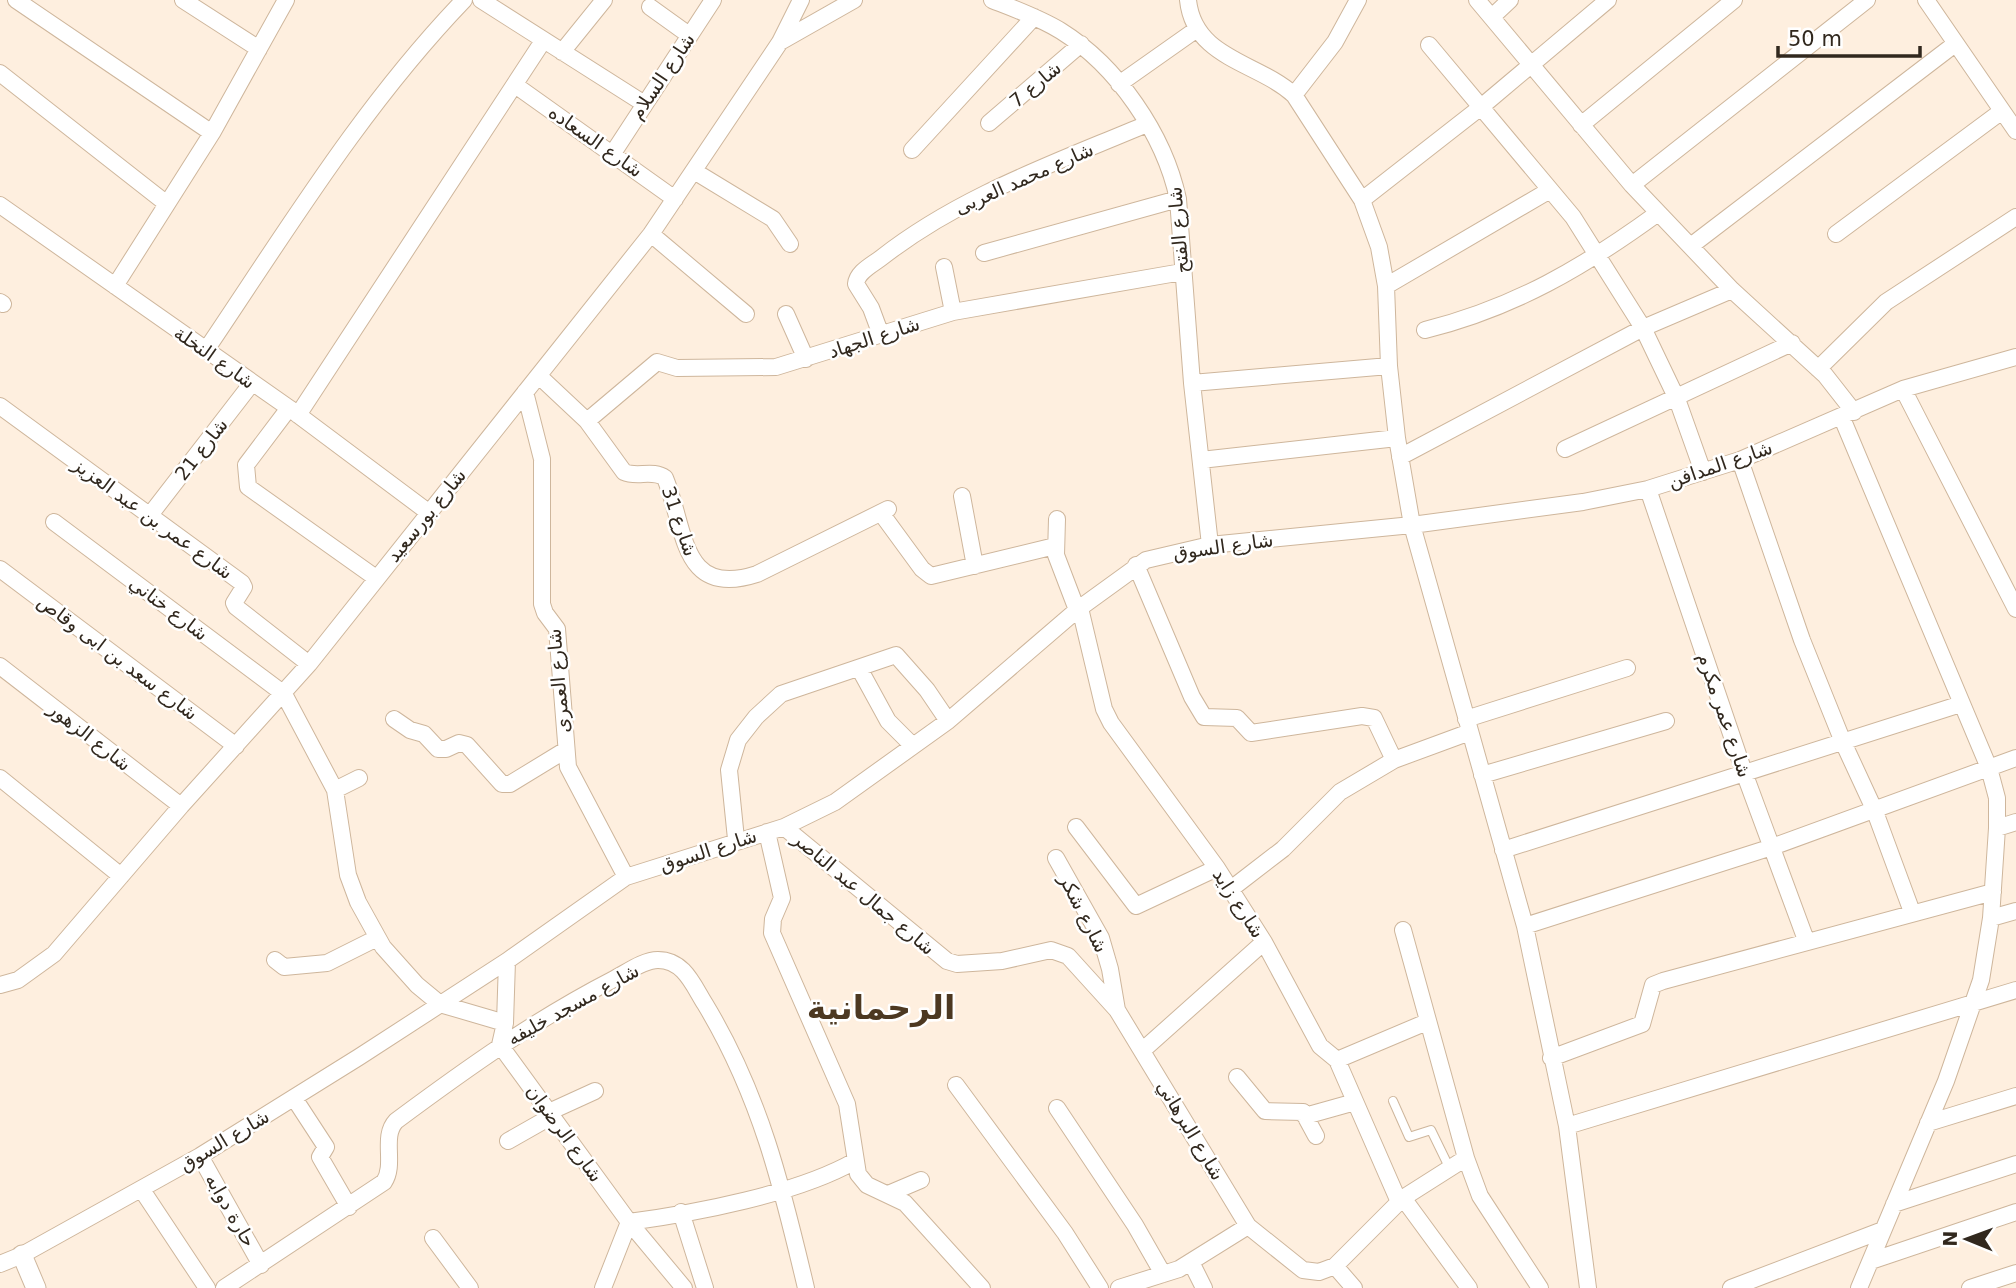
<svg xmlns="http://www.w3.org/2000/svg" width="2016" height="1288" font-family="'DejaVu Sans',Cairo,sans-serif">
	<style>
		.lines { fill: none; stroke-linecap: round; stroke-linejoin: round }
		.service-casing { stroke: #ceb69c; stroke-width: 10 }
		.minor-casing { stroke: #ceb69c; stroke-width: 18 }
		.tertiary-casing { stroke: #ceb69c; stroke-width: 21 }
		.service { stroke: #fff; stroke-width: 8 }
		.minor { stroke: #fff; stroke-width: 16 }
		.tertiary { stroke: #fff; stroke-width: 19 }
		.labels { text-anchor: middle; stroke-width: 5; stroke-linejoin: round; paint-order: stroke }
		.street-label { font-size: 19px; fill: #31281e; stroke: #fff }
		.town-label { font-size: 33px; font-weight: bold; fill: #4c3821; stroke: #fff }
	</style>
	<rect width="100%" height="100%" fill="#feefdf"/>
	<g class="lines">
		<g class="service-casing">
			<path id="service" d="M 1393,1101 L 1409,1137 L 1431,1130 L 1449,1167"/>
		</g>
		<g class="minor-casing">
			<path id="minor" d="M 16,0 L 212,133
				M 183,0 L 259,49
				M 481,0 L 643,103
				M 992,0 C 1015,9 1040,18 1061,31 C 1117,66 1164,134 1178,199 L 1192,383 L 1210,545
				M 1188,0 C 1194,59 1258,62 1294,95 L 1362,200 L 1379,247 L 1386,286 L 1389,366 L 1397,438 L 1412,525 L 1525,926 L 1567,1126 L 1588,1288
				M 1477,0 L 1632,185 L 1732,290 L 1825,375 L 1854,412
				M 1926,0 L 2016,131
				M 650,7 L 689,35
				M 1493,16 L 1510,0
				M 780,42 L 854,0
				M 1429,45 L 1573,217 L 1643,328 L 1677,399 L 1703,472
				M 562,52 L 604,0
				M 0,73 L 167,204
				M 1119,84 L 1197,29
				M 515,85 L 675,199
				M 1294,95 L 1335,42 L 1358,0
				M 989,123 L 1081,44
				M 1581,125 L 1734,0
				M 912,150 L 1034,17
				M 613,153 L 713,0
				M 694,171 L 773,219 L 790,244
				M 1632,185 L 1867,0
				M 1362,200 L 1481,107 L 1608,0
				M 0,205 L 289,408 L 428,512
				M 651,234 L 746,314
				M 1836,234 L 2002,111
				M 1692,245 L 1955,44
				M 984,253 L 1178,199
				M 944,267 L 953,312
				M 115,286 L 212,133 L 286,0
				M 1386,286 L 1550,190
				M 0,302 L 3,304
				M 786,314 L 806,359
				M 1425,330 C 1514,308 1584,267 1658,213
				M 881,335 L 871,308 L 856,284 C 857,272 872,265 881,258 C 960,196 1055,163 1147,124
				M 206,350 C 287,230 363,105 464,0
				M 1818,369 L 1886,302 L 2016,217
				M 539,376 L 587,421 L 624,472 C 637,478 653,469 665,478 C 686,528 680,599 757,574 L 888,509
				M 1192,383 L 1389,366
				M 1903,389 L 2016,609
				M 525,392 L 542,459 L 542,604 L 545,613 L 557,629 L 568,767 L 626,877
				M 0,406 L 242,583 L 244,587 L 234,603 L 236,607 L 309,664
				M 289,408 L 246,465 L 248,487 L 376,578
				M 298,415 L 543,41
				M 1842,418 L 1989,768 L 1997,798 L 1997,828 L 1991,918 L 1981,980 L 1946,1081 L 1859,1288
				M 587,421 L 657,362 L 677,368 L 776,367 L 953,312 L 1182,272
				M 1565,449 L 1792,343
				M 1400,457 L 1643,328 L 1732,290
				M 1201,460 L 1397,438
				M 1740,460 L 1802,640 L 1843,742 L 1874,809 L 1912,912
				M 1648,489 L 1745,775 L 1806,940
				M 962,496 L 975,566
				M 881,513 L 922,569 L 931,576 L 1055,546
				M 150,515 L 252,383
				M 1057,519 L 1056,555 L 1077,610
				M 54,522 L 284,694 L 335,790 L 348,875 L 358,902 L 383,947 L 417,985 L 440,1004 L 505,1023
				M 1136,565 L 1192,697 L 1204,717 L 1237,718 L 1251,733 L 1362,716 L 1374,718 L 1394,760
				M 0,569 L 236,746
				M 1080,608 L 1104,709 L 1111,723 L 1217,868 L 1264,942 L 1320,1046 L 1337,1060 L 1399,1202
				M 0,666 L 181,806
				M 859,668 L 888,721 L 913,746
				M 394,719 L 410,730 L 424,734 L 438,749 L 446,749 L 459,743 L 467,745 L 502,784 L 510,784 L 564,751
				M 1466,719 L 1627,668
				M 1482,775 L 1666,721
				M 0,778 L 121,876
				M 335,790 L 359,778
				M 784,827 L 947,961 L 957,964 L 1002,961 L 1051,950 L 1068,956 L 1117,1010 L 1248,1226 L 1303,1270 L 1319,1272 L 1335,1266 L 1403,1198 L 1466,1158 L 1480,1196 L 1540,1288
				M 1076,827 L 1136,906 L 1217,868
				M 1997,828 L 2016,822
				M 767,832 L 782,898 L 773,919 L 772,933 L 847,1104 L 858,1174 L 867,1185 L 905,1203 L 982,1288
				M 736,839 L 729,770 L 738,740 L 756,717 L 781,694 L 896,655 L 927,690 L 948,721
				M 1503,850 L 1961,704
				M 1056,858 L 1101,938 L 1110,969 L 1117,1010
				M 1231,889 L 1283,849 L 1340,792 L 1394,760 L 1470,732
				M 1991,918 L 2016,911
				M 1525,926 L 1772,847 L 2016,758
				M 1403,930 L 1466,1158
				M 275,960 L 284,967 L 327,963 L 377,938
				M 507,961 L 505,1023 L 500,1045 L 629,1222 L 684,1288
				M 0,985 L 18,980 L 54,954 L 181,806 L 309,664 L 651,234 L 780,42 L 801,0
				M 1143,1050 L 1264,942
				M 1551,1058 L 1642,1024 L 1653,985 L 1663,981 L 1993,892
				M 1337,1060 L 1427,1022
				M 1237,1077 L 1265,1111 L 1303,1112 L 1316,1136
				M 956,1085 L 1065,1233 L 1100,1288
				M 294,1098 L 326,1147 L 320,1157 L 349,1207
				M 1057,1108 L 1135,1225 L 1163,1274
				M 549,1112 L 595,1091
				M 1305,1116 L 1355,1102
				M 1928,1123 L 2016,1096
				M 1567,1126 L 2016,990
				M 508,1141 L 552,1116
				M 200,1156 L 261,1265
				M 142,1190 L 207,1288
				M 888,1194 L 921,1180
				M 1403,1198 L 1469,1288
				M 1894,1204 L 2016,1164
				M 681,1212 L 705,1288
				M 629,1222 C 696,1213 797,1194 855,1161
				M 433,1238 L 470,1288
				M 1871,1261 L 2016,1212
				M 1191,1262 L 1204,1288
				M 0,1264 L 22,1255 L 200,1156 L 359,1057 L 507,961 L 626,877 L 784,827 L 835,802 L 948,721 L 1077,610 L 1146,560 L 1210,545 L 1412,525 L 1583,502 L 1648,489 L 1740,460 L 1903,389 L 2016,357
				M 1335,1266 L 1354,1288
				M 224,1288 L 384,1182 C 396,1164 381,1137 396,1121 C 466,1069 536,1019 614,979 C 626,973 643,960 658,960 C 684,960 693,985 705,1004 C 760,1095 782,1186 806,1288
				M 603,1288 L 629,1222
				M 1119,1288 L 1179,1269 L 1248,1226
				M 1731,1288 L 1883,1230
				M 1970,1288 L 2016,1273"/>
		</g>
		<g class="tertiary-casing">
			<path id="tertiary" d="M 22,1255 L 36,1288"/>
		</g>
		<use href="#service" class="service"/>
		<use href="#minor" class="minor"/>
		<use href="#tertiary" class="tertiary"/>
	</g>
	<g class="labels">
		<g class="street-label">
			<text transform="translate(662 76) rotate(-56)" y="7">شارع السلام</text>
			<text transform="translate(1035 84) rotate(-40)" y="7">شارع 7</text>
			<text transform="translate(596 141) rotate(35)" y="7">شارع السعاده</text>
			<text transform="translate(1024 178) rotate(-24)" y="7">شارع محمد العربى</text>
			<text transform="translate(1178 230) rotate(-95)" y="7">شارع الفتح</text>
			<text transform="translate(874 337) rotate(-18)" y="7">شارع الجهاد</text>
			<text transform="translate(215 357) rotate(35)" y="7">شارع النخلة</text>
			<text transform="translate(201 449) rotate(-52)" y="7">شارع 21</text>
			<text transform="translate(1720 464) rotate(-19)" y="7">شارع المدافن</text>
			<text transform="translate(426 515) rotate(-51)" y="7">شارع بورسعيد</text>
			<text transform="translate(153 518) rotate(36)" y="7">شارع عمر بن عبد العزيز</text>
			<text transform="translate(680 521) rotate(71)" y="7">شارع 31</text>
			<text transform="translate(1223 546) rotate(-8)" y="7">شارع السوق</text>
			<text transform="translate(169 608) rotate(37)" y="7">شارع خناني</text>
			<text transform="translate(118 657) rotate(37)" y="7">شارع سعد بن ابى وقاص</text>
			<text transform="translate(558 681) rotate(-95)" y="7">شارع العمرى</text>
			<text transform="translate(1725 715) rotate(71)" y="7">شارع عمر مكرم</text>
			<text transform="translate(90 736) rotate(38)" y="7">شارع الزهور</text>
			<text transform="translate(708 850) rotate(-18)" y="7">شارع السوق</text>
			<text transform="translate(864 893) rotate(40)" y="7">شارع جمال عبد الناصر</text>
			<text transform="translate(1239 903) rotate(57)" y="7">شارع زايد</text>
			<text transform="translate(1084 913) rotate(63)" y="7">شارع شكر</text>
			<text transform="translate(573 1004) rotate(-29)" y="7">شارع مسجد خليفه</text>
			<text transform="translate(1191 1130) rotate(59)" y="7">شارع البرهاني</text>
			<text transform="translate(565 1133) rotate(54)" y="7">شارع الرضوان</text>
			<text transform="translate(224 1140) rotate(-31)" y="7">شارع السوق</text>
			<text transform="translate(231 1210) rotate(60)" y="7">حارة دوابه</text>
		</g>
		<g class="town-label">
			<text x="881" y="1019">الرحمانية</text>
		</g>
	</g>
	<g transform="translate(1967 1239) rotate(271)" stroke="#ffffff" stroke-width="5" paint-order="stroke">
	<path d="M0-5L12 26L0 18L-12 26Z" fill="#31281e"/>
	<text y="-10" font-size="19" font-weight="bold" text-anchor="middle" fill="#31281e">N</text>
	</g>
	<path d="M1778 46v10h142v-10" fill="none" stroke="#31281e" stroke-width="3.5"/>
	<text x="1788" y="46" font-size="21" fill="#31281e" stroke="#ffffff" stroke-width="5" paint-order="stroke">50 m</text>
</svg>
